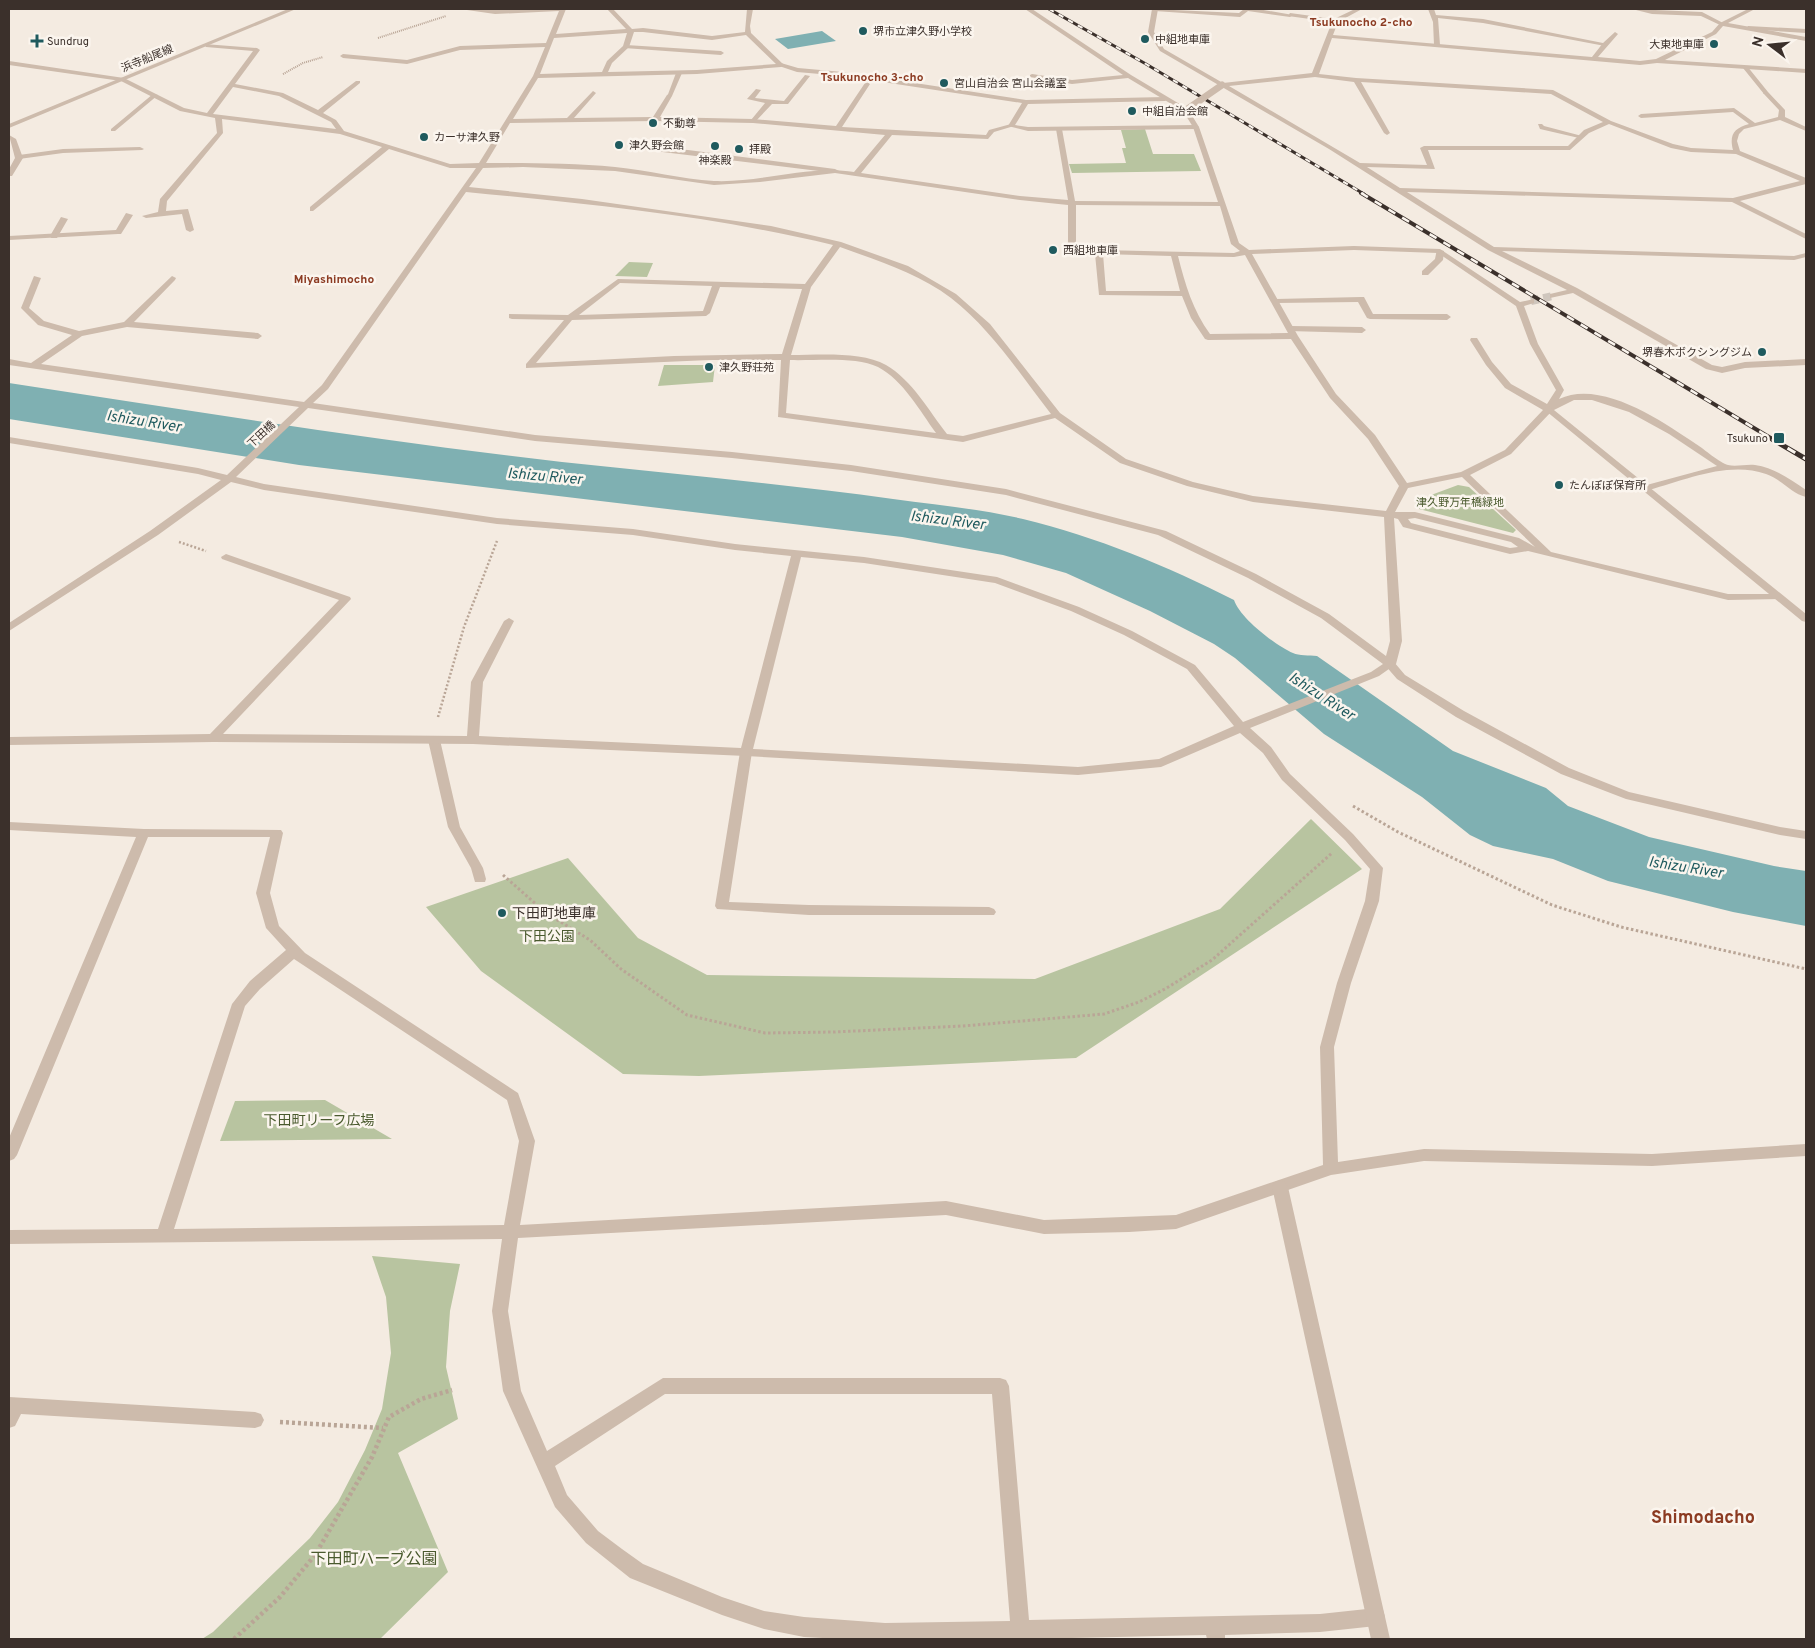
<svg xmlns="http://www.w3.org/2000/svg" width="1815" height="1648" font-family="Overpass,'Noto Sans JP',sans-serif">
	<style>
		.green { fill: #b8c4a0 }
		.water { fill: #7fb0b2 }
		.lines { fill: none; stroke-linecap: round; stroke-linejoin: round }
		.minor-tunnel { stroke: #cfc6bd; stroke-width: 8; stroke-dasharray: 8 4.5; stroke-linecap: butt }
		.path-far3 { stroke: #b9a596; stroke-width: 2; stroke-dasharray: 1 1; stroke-linecap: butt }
		.path-far2 { stroke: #b9a596; stroke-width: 2.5; stroke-dasharray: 2 2; stroke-linecap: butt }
		.path-far1 { stroke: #b9a596; stroke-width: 3; stroke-dasharray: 2.5 2.5; stroke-linecap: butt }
		.path { stroke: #b9a596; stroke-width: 4.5; stroke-dasharray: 3 3; stroke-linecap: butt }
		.service { fill: #cdbbac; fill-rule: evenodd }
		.minor { fill: #cdbbac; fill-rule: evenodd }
		.tertiary { fill: #cdbbac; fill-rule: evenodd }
		.rail-far2-casing { stroke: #3b302b; stroke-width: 3 }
		.rail-far1-casing { stroke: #3b302b; stroke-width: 4 }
		.rail-casing { stroke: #3b302b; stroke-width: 5 }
		.rail-far2 { stroke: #fbf5ee; stroke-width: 2; stroke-dasharray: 5.5; stroke-linecap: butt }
		.rail-far1 { stroke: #fbf5ee; stroke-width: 2.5; stroke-dasharray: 8; stroke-linecap: butt }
		.rail { stroke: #fbf5ee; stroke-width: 3; stroke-dasharray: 9; stroke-linecap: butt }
		.minor-bridge { stroke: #cdbbac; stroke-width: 7 }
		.poi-dot { fill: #1f5a5e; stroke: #fbf5ee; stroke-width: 2 }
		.labels { text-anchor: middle; stroke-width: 5; stroke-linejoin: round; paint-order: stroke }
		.far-poi-label { font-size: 11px; fill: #3b302b; stroke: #fbf5ee; text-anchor: start }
		.far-street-label { font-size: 11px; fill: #3b302b; stroke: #fbf5ee }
		.far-park-label { font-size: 11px; fill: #4a5a2e; stroke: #fbf5ee }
		.far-neighbourhood-label { font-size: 12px; font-weight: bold; fill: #8c3b22; stroke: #fbf5ee }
		.poi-label { font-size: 14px; fill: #3b302b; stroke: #fbf5ee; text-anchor: start }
		.park-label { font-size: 14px; fill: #4a5a2e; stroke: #fbf5ee }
		.water-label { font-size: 15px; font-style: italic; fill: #1f5a5e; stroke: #fbf5ee }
		.near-park-label { font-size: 16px; fill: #4a5a2e; stroke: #fbf5ee }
		.near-neighbourhood-label { font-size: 18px; font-weight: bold; fill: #8c3b22; stroke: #fbf5ee }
	</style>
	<rect width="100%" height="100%" fill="#f4ebe1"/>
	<path class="green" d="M 1145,129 L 1153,154 L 1194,154 L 1201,171 L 1072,173 L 1069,164 L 1126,163 L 1122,148 L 1126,148 L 1121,130 Z
		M 629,262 L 653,263 L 647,277 L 615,276 Z
		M 664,365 L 715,365 L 713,382 L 658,386 Z
		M 1458,485 L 1469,487 L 1516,530 L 1513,533 L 1415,508 L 1415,501 Z
		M 1311,819 L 1362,869 L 1076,1058 L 699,1076 L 623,1074 L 481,971 L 426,907 L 568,858 L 638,938 L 707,975 L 1035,979 L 1220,909 Z
		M 325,1100 L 392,1139 L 220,1141 L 235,1101 Z
		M 372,1256 L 460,1264 L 450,1311 L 446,1367 L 458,1419 L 398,1453 L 448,1572 L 380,1639 L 202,1639 L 213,1632 L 310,1538 L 338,1502 L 365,1450 L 382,1409 L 391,1353 L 386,1297 Z"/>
	<path class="water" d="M 822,31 L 836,41 L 788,49 L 775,39 Z
		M 9,383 C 193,411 377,441 562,462 C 673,474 783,484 893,499 C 936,505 981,509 1023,519 C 1097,537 1167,566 1234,600 C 1240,618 1275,645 1293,653 C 1299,656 1309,655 1317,656 L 1453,751 L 1546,788 L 1568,806 L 1649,837 L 1774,866 L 1806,871 L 1806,926 L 1733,912 L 1608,881 L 1553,859 L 1493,846 L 1470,835 L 1422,797 L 1324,734 L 1235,658 L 1214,644 L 1150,611 L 1066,573 L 1003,555 L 902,537 L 299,465 L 9,419 Z"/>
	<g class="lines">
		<path class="minor-tunnel" d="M 1531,301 L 1553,296"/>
		<path class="path-far3" d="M 378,38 L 446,16
			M 283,74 L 303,63 L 323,57"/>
		<path class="path-far2" d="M 179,542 L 206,551
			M 438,717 L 464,627 L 497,541"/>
		<path class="path-far1" d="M 1353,806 L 1398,832 L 1552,905 L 1621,927 L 1806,969
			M 503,875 L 546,913 L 590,940 L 621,969 L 687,1015 L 765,1033 L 834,1032 L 963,1026 L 1104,1014 L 1139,1002 L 1165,989 L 1212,960 L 1332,853"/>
		<path class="path" d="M 280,1422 L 383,1428
			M 234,1639 L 280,1597 L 315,1555 L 372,1457 L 389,1417 L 421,1399 L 452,1390"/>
		<path class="service" d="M 1152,9 L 1239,13 L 1244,9 L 1258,9 L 1293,15 L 1290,17 L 1248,11 L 1240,17 L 1155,11 Z
			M 1428,9 L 1434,9 L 1436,15 L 1483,19 L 1608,44 L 1605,46 L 1483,23 L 1438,18 L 1440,45 L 1437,47 L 1434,45 L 1433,22 Z
			M 1632,9 L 1702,12 L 1725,24 L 1720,25 L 1701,16 L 1652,14 Z
			M 1748,26 L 1806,29 L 1806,33 L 1746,29 Z
			M 626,45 L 721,51 L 724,53 L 721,55 L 624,48 Z
			M 781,63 L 798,68 L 843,72 L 1026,100 L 1165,97 L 1168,99 L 1165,101 L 1028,104 L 1015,125 L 1028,127 L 1196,125 L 1199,127 L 1196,129 L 1028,131 L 1008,126 L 1022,103 L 843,76 L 797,72 L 779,66 L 779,64 Z
			M 1743,66 L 1747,66 L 1768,92 L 1768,94 L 1764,94 L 1743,68 Z
			M 679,71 L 682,73 L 672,96 L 667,97 L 676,73 Z
			M 805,75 L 810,76 L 788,104 L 772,104 L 755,122 L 751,122 L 751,120 L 765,103 L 747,99 L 756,89 L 761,90 L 755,98 L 784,101 Z
			M 153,94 L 158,95 L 115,131 L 111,131 L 111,129 Z
			M 1538,124 L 1542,124 L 1544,126 L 1582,136 L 1579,138 L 1540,129 Z
			M 140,147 L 144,149 L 142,150 L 63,153 L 19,159 L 15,157 L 19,155 L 63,149 Z
			M 648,147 L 688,150 L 835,169 L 839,171 L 835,173 L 646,150 L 644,149 Z
			M 61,217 L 68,219 L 57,238 L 51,238 L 50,236 Z
			M 1437,249 L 1444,251 L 1443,260 L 1428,275 L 1422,275 L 1422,271 L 1435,259 Z
			M 1361,297 L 1364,297 L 1373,314 L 1447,314 L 1451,317 L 1447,320 L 1370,319 L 1367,318 L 1358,302 L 1276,303 L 1272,301 L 1276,299 Z
			M 1291,326 L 1362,327 L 1366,330 L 1362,333 L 1288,331 L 1287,329 Z
			M 1390,661 L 1394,662 L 1405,675 L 1464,711 L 1569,768 L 1629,792 L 1780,827 L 1806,831 L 1806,839 L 1780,835 L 1626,799 L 1561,774 L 1456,717 L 1397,679 L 1384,664 Z
			M 434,736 L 440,740 L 460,827 L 483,868 L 486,879 L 485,882 L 475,882 L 471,868 L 448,827 L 428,740 Z
			M 746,748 L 752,752 L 729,902 L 809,905 L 989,907 L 994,909 L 996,912 L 994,915 L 809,915 L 717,909 L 715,906 L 740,752 Z"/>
		<path class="minor" d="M 460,9 L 566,9 L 556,34 L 626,29 L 607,9 L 613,9 L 632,29 L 643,28 L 712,36 L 745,32 L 747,9 L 753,9 L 750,26 L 751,33 L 784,65 L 781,67 L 697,74 L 538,78 L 513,119 L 567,118 L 593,91 L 596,93 L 574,118 L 653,117 L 667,95 L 669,94 L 672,96 L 660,117 L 753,119 L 836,126 L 865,83 L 867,82 L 870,84 L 842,127 L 986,135 L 989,130 L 1011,124 L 1014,126 L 994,132 L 988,139 L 892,135 L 861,173 L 1020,196 L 1068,200 L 1056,129 L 1059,127 L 1062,129 L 1075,201 L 1218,202 L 1193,127 L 1183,111 L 1128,78 L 1072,84 L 1030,77 L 1030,75 L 1032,74 L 1072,80 L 1123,75 L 1025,9 L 1032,9 L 1131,75 L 1188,109 L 1199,127 L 1239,243 L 1249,250 L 1354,246 L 1440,249 L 1520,302 L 1534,299 L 1534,303 L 1524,306 L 1538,344 L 1564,390 L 1559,399 C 1601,379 1662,421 1696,444 C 1704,449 1720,463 1728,465 C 1736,467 1746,464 1755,465 C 1775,468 1790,479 1806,490 L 1806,497 C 1791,493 1781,479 1766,474 C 1728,461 1686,480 1649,490 L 1643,490 L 1643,486 L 1717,466 L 1669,434 L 1629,412 L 1592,400 L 1574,400 L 1552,411 L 1511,454 L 1470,475 L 1551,552 L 1728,594 L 1777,594 L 1781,595 L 1782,597 L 1781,599 L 1728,600 L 1528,551 L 1510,554 L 1403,527 L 1398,519 L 1394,518 L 1402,641 L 1396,664 L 1379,676 L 1250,728 L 1271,747 L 1290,774 L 1353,834 L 1383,868 L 1379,901 L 1351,983 L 1334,1047 L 1338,1162 L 1424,1149 L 1652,1154 L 1806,1144 L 1806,1156 L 1652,1166 L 1424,1161 L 1331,1175 L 1176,1229 L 1129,1232 L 1044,1234 L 946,1215 L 518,1238 L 508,1311 L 521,1391 L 547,1451 L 663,1378 L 1000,1378 L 1006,1380 L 1009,1386 L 1029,1620 L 1320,1614 L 1376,1608 L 1383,1610 L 1385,1617 L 1383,1624 L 1376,1626 L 1320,1632 L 1225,1635 L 1225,1639 L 1207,1639 L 1206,1635 L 1027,1639 L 841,1639 L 804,1637 L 764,1629 L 722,1615 L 630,1578 L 586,1543 L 555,1507 L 503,1391 L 492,1311 L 502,1239 L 9,1244 L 9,1230 L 158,1229 L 232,1004 L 250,981 L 286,950 L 266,928 L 256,893 L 270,837 L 148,837 L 17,1155 L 14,1159 L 9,1161 L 9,1138 L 136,837 L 9,830 L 9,822 L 144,829 L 281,830 L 283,833 L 270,893 L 279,926 L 305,953 L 518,1093 L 535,1141 L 520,1225 L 946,1201 L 1044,1220 L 1176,1215 L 1323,1165 L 1320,1047 L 1337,983 L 1365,901 L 1370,869 L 1345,840 L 1282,780 L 1263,753 L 1240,733 L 1161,767 L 1078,775 L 746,756 L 473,744 L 213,742 L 9,745 L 9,737 L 210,734 L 339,600 L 222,559 L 221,557 L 226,554 L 350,597 L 351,599 L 223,734 L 467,736 L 471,682 L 504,621 L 509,618 L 514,621 L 483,682 L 479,736 L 741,748 L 791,556 L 735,550 L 633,535 L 497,524 L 264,490 L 231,482 L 158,535 L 9,631 L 9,623 L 150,531 L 221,480 L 198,474 L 9,443 L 9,437 L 198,468 L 227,475 L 299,407 L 9,365 L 9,359 L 31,363 L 72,335 L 38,325 L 21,308 L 34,276 L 41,278 L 29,308 L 44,321 L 79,331 L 124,322 L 172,276 L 176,278 L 175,280 L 134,322 L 258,333 L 262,336 L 258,339 L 127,327 L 82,336 L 41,364 L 304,402 L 322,385 L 476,168 L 450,168 L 389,149 L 313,211 L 310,211 L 310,207 L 382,147 L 340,134 L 222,119 L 223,133 L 167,201 L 166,211 L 188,209 L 194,230 L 190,232 L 186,230 L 182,214 L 146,218 L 142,216 L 158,212 L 160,199 L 217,133 L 215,118 L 180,111 L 121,81 L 9,65 L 9,61 L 124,78 L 184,108 L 207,113 L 253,51 L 206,47 L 204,44 L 257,48 L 260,50 L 235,84 L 283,93 L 318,110 L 356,81 L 360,81 L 360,83 L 323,113 L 336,120 L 344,131 L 450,164 L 479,163 L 533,76 L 545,47 L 460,50 L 407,64 L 343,58 L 340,56 L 343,54 L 407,60 L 460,46 L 546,43 L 559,11 L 495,14 ZM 634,32 L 643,32 L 712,40 L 746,35 L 776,64 L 697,70 L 608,72 L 612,63 L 629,47 ZM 627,33 L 623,46 L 607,61 L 602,72 L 540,74 L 554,38 ZM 233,87 L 279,96 L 331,122 L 336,129 L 213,114 ZM 655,121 L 753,123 L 885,135 L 854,172 C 808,165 761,183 714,181 C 681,179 648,170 615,167 C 573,163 529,163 486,163 L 510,123 ZM 523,167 L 615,171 L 714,185 L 760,182 L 835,173 L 1020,200 L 1068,205 L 1068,249 L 1072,251 L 1095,254 L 1099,295 L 1182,296 L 1191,318 L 1205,339 L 1208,340 L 1291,339 L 1330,398 L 1368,439 L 1399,486 L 1386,511 L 1253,496 L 1193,482 L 1126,459 L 1060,413 L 990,324 L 956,294 L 908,266 L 841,242 L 771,226 L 582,199 L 469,187 L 483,168 ZM 466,192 C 589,204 713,216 833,245 L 805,284 L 618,279 L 568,315 L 509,314 L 509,318 L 512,319 L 564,320 L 526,364 L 526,368 L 710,360 L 781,360 L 778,417 L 963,442 L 1055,418 L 1120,463 L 1187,486 L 1253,502 L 1384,517 L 1390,641 L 1386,656 L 1329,614 L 1256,574 L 1166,531 L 1006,489 L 851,465 L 732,452 L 535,435 L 313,403 L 328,389 ZM 1076,205 L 1220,206 L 1231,244 L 1240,251 L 1234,253 L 1099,250 L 1076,247 ZM 840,247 C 878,261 918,273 951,298 C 991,329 1020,374 1051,414 L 963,436 L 947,434 C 929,411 912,380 886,365 C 862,351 818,355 791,355 L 811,287 ZM 1354,250 L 1438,253 L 1516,306 L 1530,344 L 1556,390 L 1547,404 L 1511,384 L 1492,362 L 1477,338 L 1471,338 L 1470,340 L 1486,365 L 1505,388 L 1543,410 L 1505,450 L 1461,472 L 1407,483 L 1375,435 L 1336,394 L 1298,336 L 1252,254 ZM 1103,254 L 1171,256 L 1180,291 L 1106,291 ZM 1245,255 L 1288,333 L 1210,334 C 1193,311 1185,284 1178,256 L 1234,257 ZM 620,283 L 712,286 L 703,311 L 579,315 ZM 720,287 L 802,289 L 782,354 L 674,356 L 536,363 L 572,320 L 706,316 L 710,313 ZM 790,360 C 815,361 855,356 878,367 C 903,380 920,411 936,433 L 786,413 ZM 308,408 L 535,441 L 732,458 L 851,471 L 1006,495 L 1158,535 L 1248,578 L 1321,618 L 1383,664 L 1371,672 L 1243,722 L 1195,665 L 1132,631 L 1079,607 L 997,577 L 864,557 L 735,544 L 633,529 L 497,518 L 264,484 L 236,477 ZM 1462,477 L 1535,547 L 1519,538 L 1415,512 L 1395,512 L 1408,488 ZM 1415,518 L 1511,542 L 1518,547 L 1510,548 L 1411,523 L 1408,519 ZM 801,557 L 864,563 L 995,583 L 1071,611 L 1124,635 L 1187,669 L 1234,726 L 1159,759 L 1078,767 L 753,749 ZM 294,959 L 507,1100 L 519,1141 L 504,1225 L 174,1229 L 245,1006 L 260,989 ZM 665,1394 L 992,1394 L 1010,1621 L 885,1623 L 804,1617 L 764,1611 L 722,1597 L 643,1564 L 622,1549 L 598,1531 L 567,1495 L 555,1466 Z
			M 1152,9 L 1158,9 L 1154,32 L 1164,49 L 1223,83 L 1312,73 L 1332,22 L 1288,16 L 1290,13 L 1334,19 L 1355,9 L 1362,9 L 1338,22 L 1333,35 L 1592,57 L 1603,43 L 1615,32 L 1618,34 L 1598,57 L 1640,61 L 1656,59 L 1712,32 L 1720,23 L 1748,9 L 1755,9 L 1728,23 L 1806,37 L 1806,41 L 1723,26 L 1716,34 L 1665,60 L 1806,69 L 1806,73 L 1657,63 L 1640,65 L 1332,38 L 1319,74 L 1356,78 L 1553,90 L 1611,121 L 1673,144 L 1691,148 L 1733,150 C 1729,135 1734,128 1749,124 L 1733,112 L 1641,118 L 1638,116 L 1641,114 L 1734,108 L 1755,123 L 1778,117 L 1779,110 L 1763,93 L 1768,92 L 1785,110 L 1785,117 L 1806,127 L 1806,131 L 1780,120 L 1744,129 L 1739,134 L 1737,141 L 1740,151 L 1806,178 L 1806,184 L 1740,201 L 1806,234 L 1806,239 L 1732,202 L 1407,192 L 1494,247 L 1794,256 L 1806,253 L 1806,257 L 1794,260 L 1502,251 L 1577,288 L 1712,365 L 1722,367 L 1745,362 L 1806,359 L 1806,365 L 1745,368 L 1722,373 L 1706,369 L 1573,293 L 1550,298 L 1550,294 L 1567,290 L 1488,250 L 1329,149 L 1160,51 L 1148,32 ZM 1315,77 L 1354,82 L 1384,133 L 1387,135 L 1390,133 L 1361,82 L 1551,94 L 1603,122 L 1584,130 L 1568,146 L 1424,146 L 1420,148 L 1427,165 L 1360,163 L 1229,86 ZM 1609,124 L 1671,148 L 1691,152 L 1736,154 L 1800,181 L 1733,198 L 1400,188 L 1367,167 L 1435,169 L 1428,150 L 1570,150 L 1589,133 Z
			M 9,135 L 16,139 L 23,158 L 12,176 L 9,176 L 9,169 L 15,158 Z
			M 126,213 L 133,215 L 121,234 L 118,234 L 9,240 L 9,236 L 116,230 Z
			M 9,1397 L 255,1412 L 261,1414 L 264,1420 L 261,1426 L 255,1428 L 21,1414 L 15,1426 L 9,1428 Z"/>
		<path class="tertiary" d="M 288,9 L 296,9 L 9,128 L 9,124 Z
			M 1549,406 L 1806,614 L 1806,622 L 1802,621 L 1546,411 L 1544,409 Z
			M 1280,1180 L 1285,1182 L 1288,1187 L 1390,1639 L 1371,1639 L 1272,1187 L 1275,1182 Z"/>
		<g class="rail-far2-casing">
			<path id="rail-far2" d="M 1049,9 L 1146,64 L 1364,194"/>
		</g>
		<g class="rail-far1-casing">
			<path id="rail-far1" d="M 1361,193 L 1774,440"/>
		</g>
		<g class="rail-casing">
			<path id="rail" d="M 1772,439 L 1806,459"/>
		</g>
		<use href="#rail-far2" class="rail-far2"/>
		<use href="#rail-far1" class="rail-far1"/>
		<use href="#rail" class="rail"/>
		<path class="minor-bridge" d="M 1186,110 L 1222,85"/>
	</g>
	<g class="poi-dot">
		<circle cx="863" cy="31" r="5"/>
		<circle cx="1145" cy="39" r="5"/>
		<path d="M34.5 33.5h5v5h5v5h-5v5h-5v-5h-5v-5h5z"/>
		<circle cx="1714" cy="44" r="5"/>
		<circle cx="944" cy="83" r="5"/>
		<circle cx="1132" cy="111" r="5"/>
		<circle cx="653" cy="123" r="5"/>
		<circle cx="424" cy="137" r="5"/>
		<circle cx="619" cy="145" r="5"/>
		<circle cx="715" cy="146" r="5"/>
		<circle cx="739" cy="149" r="5"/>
		<circle cx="1053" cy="250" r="5"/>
		<circle cx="1762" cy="352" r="5"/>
		<circle cx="709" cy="367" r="5"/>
		<rect x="1773" y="432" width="12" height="12" rx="2.5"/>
		<circle cx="1559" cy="485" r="5"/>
		<circle cx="502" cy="913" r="5"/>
	</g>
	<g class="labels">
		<g class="far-poi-label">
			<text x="873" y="35">堺市立津久野小学校</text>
			<text x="1155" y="43">中組地車庫</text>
			<text x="47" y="45">Sundrug</text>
			<text x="1704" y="48" text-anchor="end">大東地車庫</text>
			<text x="954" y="87">宮山自治会 宮山会議室</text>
			<text x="1142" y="115">中組自治会館</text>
			<text x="663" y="127">不動尊</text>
			<text x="434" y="141">カーサ津久野</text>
			<text x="629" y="149">津久野会館</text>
			<text x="749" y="153">拝殿</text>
			<text x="715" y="164" text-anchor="middle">神楽殿</text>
			<text x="1063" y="254">西組地車庫</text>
			<text x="1752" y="356" text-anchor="end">堺春木ボクシングジム</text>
			<text x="719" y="371">津久野荘苑</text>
			<text x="1768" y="442" text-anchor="end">Tsukuno</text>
			<text x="1569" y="489">たんぽぽ保育所</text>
		</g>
		<g class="far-street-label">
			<text transform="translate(147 58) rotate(-22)" y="4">浜寺船尾線</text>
			<text transform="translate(261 434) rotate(-43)" y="4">下田橋</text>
		</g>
		<g class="far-park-label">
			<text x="1460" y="506">津久野万年橋緑地</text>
		</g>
		<g class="far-neighbourhood-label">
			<text x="1361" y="26">Tsukunocho 2-cho</text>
			<text x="872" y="81">Tsukunocho 3-cho</text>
			<text x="334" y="283">Miyashimocho</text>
		</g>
		<g class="poi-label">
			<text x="512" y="918">下田町地車庫</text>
		</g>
		<g class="park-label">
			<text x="547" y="941">下田公園</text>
			<text x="319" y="1125">下田町リーフ広場</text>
		</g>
		<g class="water-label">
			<text transform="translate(144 421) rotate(9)" y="5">Ishizu River</text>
			<text transform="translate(545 476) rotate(5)" y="5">Ishizu River</text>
			<text transform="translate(948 520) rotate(7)" y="5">Ishizu River</text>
			<text transform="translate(1322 696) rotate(33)" y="5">Ishizu River</text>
			<text transform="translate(1686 867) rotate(9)" y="5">Ishizu River</text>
		</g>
		<g class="near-park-label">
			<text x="374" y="1564">下田町ハーブ公園</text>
		</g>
		<g class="near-neighbourhood-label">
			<text x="1703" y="1523">Shimodacho</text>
		</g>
	</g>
	<rect width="1815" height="1648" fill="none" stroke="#3b302b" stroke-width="20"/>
	<g transform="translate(1770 45) rotate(286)" stroke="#fbf5ee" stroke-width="4" paint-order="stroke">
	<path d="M0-4L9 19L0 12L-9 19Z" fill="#3b302b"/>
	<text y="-8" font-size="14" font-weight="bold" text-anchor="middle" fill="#3b302b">N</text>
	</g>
</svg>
